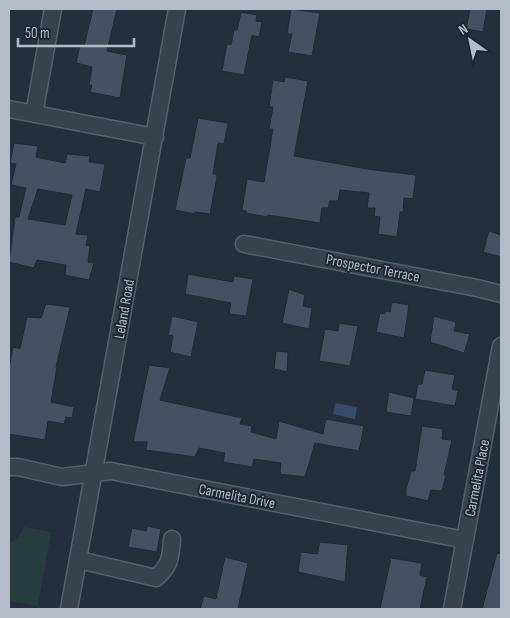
<svg xmlns="http://www.w3.org/2000/svg" width="510" height="618" font-family="'Sofia Sans Condensed',sans-serif">
	<style>
		.green { fill: #263c3f }
		.water { fill: #394c67 }
		.building { fill: #455162; stroke: #1f2835; fill-rule: evenodd }
		.lines { fill: none; stroke-linecap: round; stroke-linejoin: round }
		.minor-casing { stroke: #565f6c; stroke-width: 19 }
		.minor { stroke: #38414e; stroke-width: 16 }
		.labels { text-anchor: middle; stroke-width: 4; stroke-linejoin: round; paint-order: stroke }
		.street-label { font-size: 15px; fill: #b4bcc9; stroke: #1d2633 }
	</style>
	<rect width="100%" height="100%" fill="#242f3e"/>
	<path class="green" d="M 24,527 L 51,532 L 38,606 L 9,601 L 9,543 L 18,539 Z"/>
	<path class="water" d="M 335,403 L 357,407 L 355,419 L 333,414 Z"/>
	<path class="building" d="M 93,9 L 117,9 L 107,51 L 127,55 L 120,98 L 90,92 L 92,85 L 89,85 L 92,67 L 76,63 L 80,45 L 84,46 Z
		M 291,9 L 320,13 L 312,56 L 288,52 L 292,34 L 287,34 Z
		M 470,9 L 487,9 L 483,32 L 466,29 Z
		M 241,12 L 257,15 L 256,21 L 262,22 L 259,37 L 252,35 L 244,75 L 222,71 L 227,44 L 231,45 L 234,30 L 237,30 Z
		M 285,77 L 308,81 L 294,156 L 367,169 L 416,175 L 413,199 L 404,198 L 403,212 L 400,212 L 397,237 L 378,234 L 380,217 L 374,216 L 375,208 L 367,208 L 369,193 L 340,190 L 338,201 L 330,201 L 328,208 L 322,208 L 320,223 L 268,215 L 267,217 L 246,213 L 246,211 L 242,210 L 247,179 L 264,182 L 273,129 L 269,129 L 273,107 L 269,107 L 273,80 L 284,82 Z
		M 198,118 L 228,123 L 224,144 L 218,143 L 213,174 L 216,174 L 217,177 L 210,214 L 195,212 L 195,214 L 175,210 L 186,158 L 190,158 Z
		M 14,143 L 38,146 L 36,157 L 65,163 L 67,154 L 90,156 L 89,162 L 105,164 L 100,192 L 86,189 L 76,234 L 88,235 L 86,245 L 90,246 L 88,262 L 94,263 L 89,280 L 65,275 L 66,265 L 37,260 L 34,268 L 9,262 L 15,217 L 19,217 L 26,188 L 11,185 L 16,164 L 10,163 ZM 38,189 L 72,195 L 65,225 L 28,219 Z
		M 489,231 L 501,235 L 501,257 L 483,252 Z
		M 188,274 L 233,282 L 234,276 L 253,279 L 246,316 L 229,314 L 231,303 L 185,294 Z
		M 289,289 L 305,295 L 303,306 L 312,308 L 309,329 L 282,323 Z
		M 392,302 L 409,305 L 404,338 L 376,332 L 380,313 L 385,314 L 385,311 L 390,312 Z
		M 46,304 L 70,307 L 56,367 L 57,367 L 51,402 L 74,407 L 72,418 L 66,417 L 64,424 L 48,421 L 45,440 L 9,434 L 9,368 L 13,347 L 20,349 L 27,317 L 41,318 Z
		M 172,316 L 198,322 L 191,357 L 170,352 L 173,336 L 168,335 Z
		M 434,316 L 456,322 L 454,331 L 470,334 L 464,353 L 430,342 Z
		M 339,323 L 358,326 L 350,366 L 319,361 L 325,329 L 338,331 Z
		M 276,351 L 288,352 L 287,372 L 274,369 Z
		M 149,365 L 170,368 L 160,400 L 242,418 L 240,424 L 252,426 L 251,432 L 276,439 L 279,421 L 323,434 L 326,419 L 364,426 L 359,451 L 315,443 L 305,477 L 280,474 L 281,463 L 254,459 L 252,467 L 223,462 L 225,453 L 199,448 L 195,457 L 146,450 L 147,442 L 133,442 Z
		M 425,370 L 455,375 L 452,389 L 458,391 L 455,406 L 415,399 L 418,384 L 422,384 Z
		M 389,392 L 414,398 L 411,416 L 386,412 Z
		M 422,426 L 443,429 L 442,439 L 452,440 L 444,475 L 446,475 L 442,491 L 431,490 L 428,501 L 406,496 L 406,489 L 411,471 L 415,471 Z
		M 147,526 L 161,529 L 157,552 L 128,547 L 132,528 L 146,531 Z
		M 320,542 L 348,545 L 345,582 L 298,572 L 301,552 L 317,554 Z
		M 497,553 L 501,554 L 501,609 L 482,609 Z
		M 225,557 L 248,563 L 238,609 L 200,609 L 204,596 L 216,599 Z
		M 391,558 L 422,563 L 420,575 L 427,577 L 420,609 L 380,609 Z"/>
	<g class="lines">
		<g class="minor-casing">
			<path id="minor" d="M 9,109 L 155,137
				M 34,114 L 53,9
				M 244,244 L 477,288 L 501,294
				M 9,467 L 18,467 L 62,477 L 111,471 L 465,540
				M 79,560 L 156,578 C 170,566 171,557 172,539
				M 69,609 L 177,9
				M 452,609 L 501,346"/>
		</g>
		<use href="#minor" class="minor"/>
	</g>
	<g class="labels">
		<g class="street-label">
			<text transform="translate(373 268) rotate(11)" y="5">Prospector Terrace</text>
			<text transform="translate(124 309) rotate(-80)" y="5">Leland Road</text>
			<text transform="translate(477 478) rotate(-79)" y="5">Carmelita Place</text>
			<text transform="translate(237 496) rotate(11)" y="5">Carmelita Drive</text>
		</g>
	</g>
	<rect width="510" height="618" fill="none" stroke="#b4bcc9" stroke-width="20"/>
	<g transform="translate(470 40) rotate(327)" stroke="#1d2633" stroke-width="4" paint-order="stroke">
	<path d="M0-4L9 19L0 12L-9 19Z" fill="#b4bcc9"/>
	<text y="-8" font-size="14" font-weight="bold" text-anchor="middle" fill="#b4bcc9">N</text>
	</g>
	<path d="M18 38v8h116v-8" fill="none" stroke="#b4bcc9" stroke-width="2.5"/>
	<text x="25" y="38" font-size="15" fill="#b4bcc9" stroke="#1d2633" stroke-width="4" paint-order="stroke">50 m</text>
</svg>
